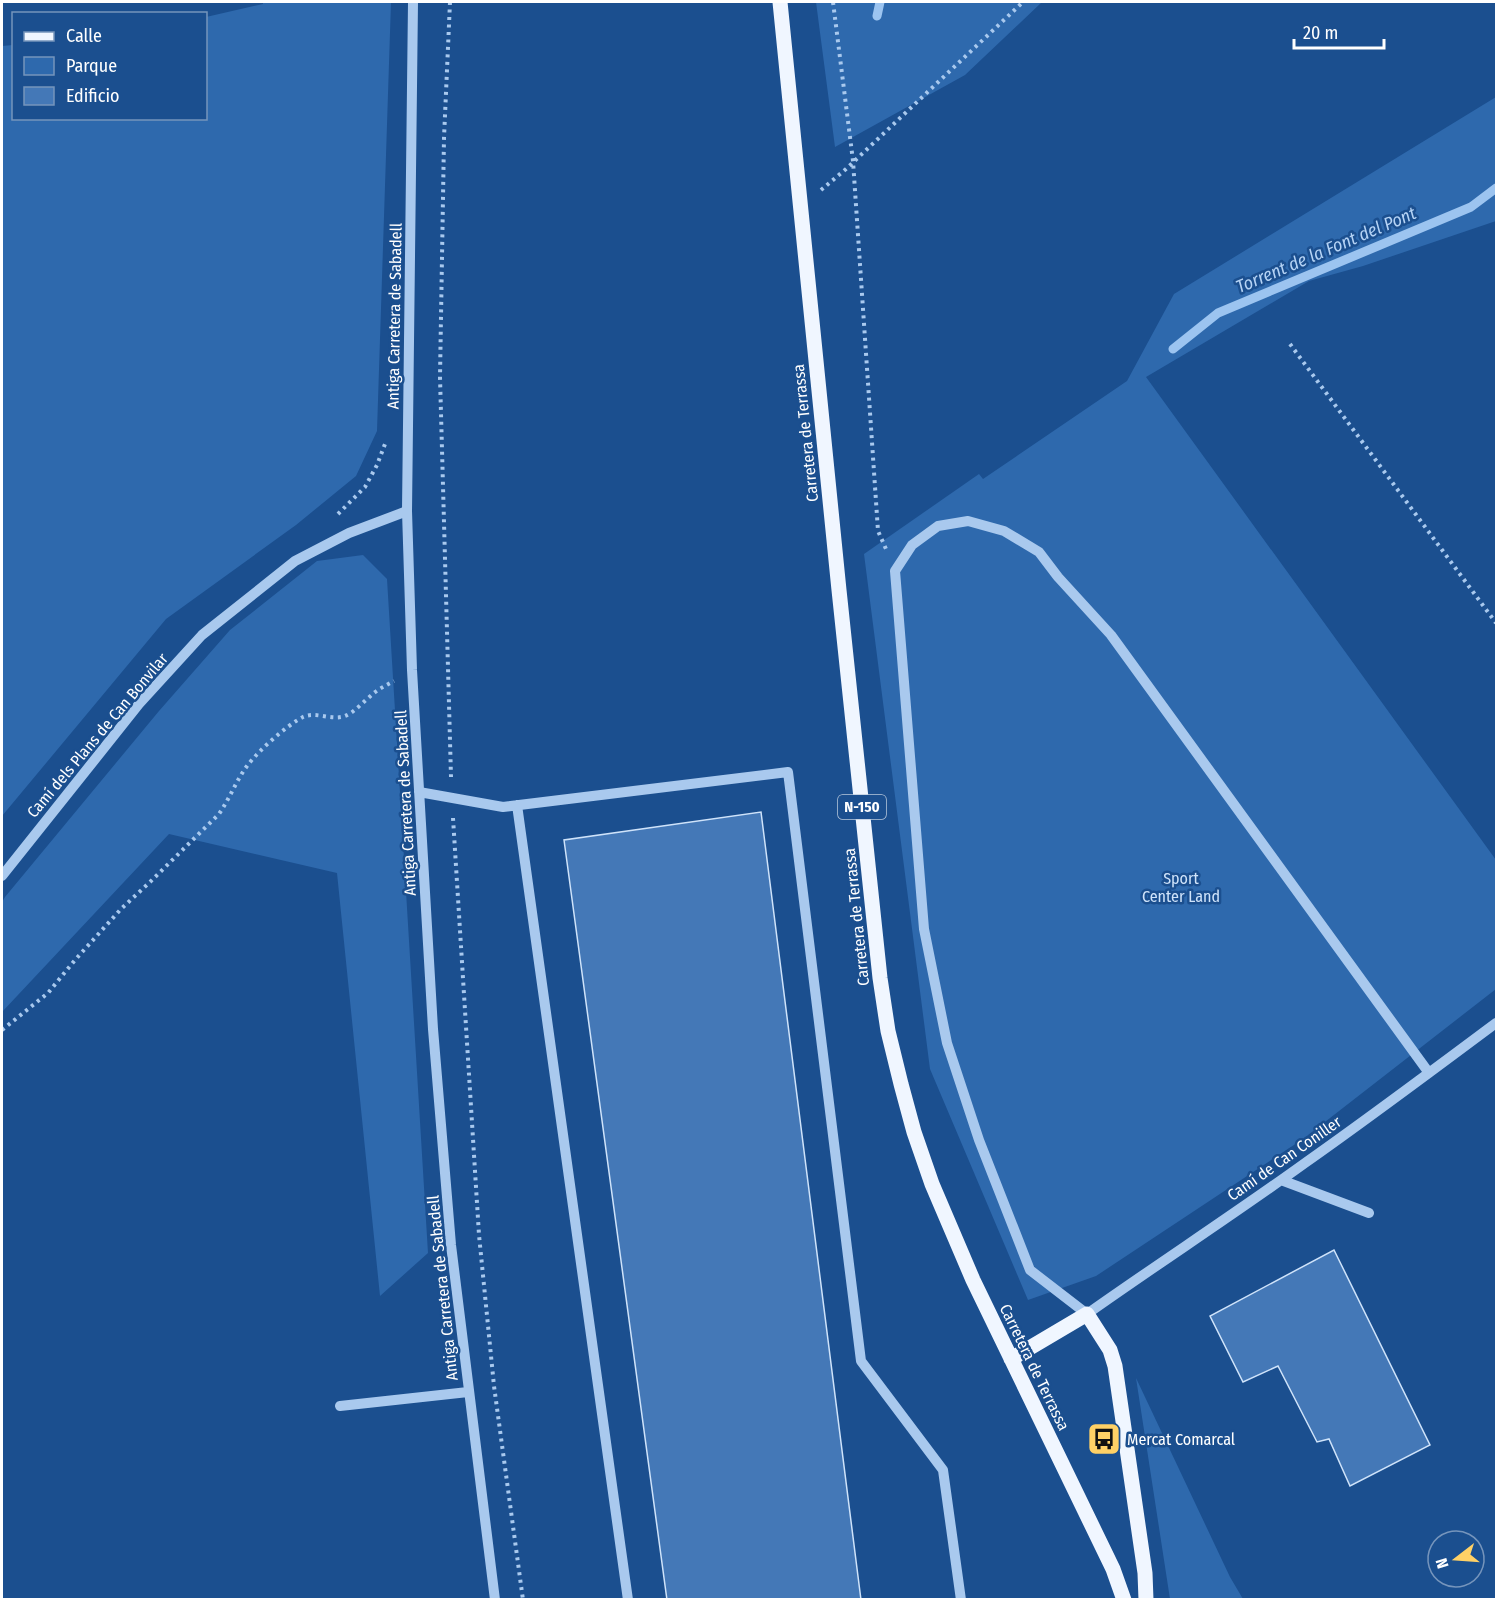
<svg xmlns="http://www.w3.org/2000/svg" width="1498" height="1601" font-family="'Fira Sans Condensed',sans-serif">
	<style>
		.green { fill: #2e69ad }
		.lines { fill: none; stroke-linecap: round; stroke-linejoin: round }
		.stream { stroke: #9cc4f0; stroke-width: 9 }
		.building { fill: #4478b7; stroke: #cfe3fa; stroke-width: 1.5 }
		.path { stroke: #a9c9ee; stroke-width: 4; stroke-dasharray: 3 4.5; stroke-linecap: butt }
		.minor { stroke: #a9c9ee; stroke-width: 10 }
		.major { stroke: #f0f6ff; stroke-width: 15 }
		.labels { text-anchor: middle; stroke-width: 5; stroke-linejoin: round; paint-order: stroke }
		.shield { fill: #1b4f8f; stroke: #bbcadd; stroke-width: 1.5 }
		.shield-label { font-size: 15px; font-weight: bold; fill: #fff }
		.street-label { font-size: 16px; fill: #fff; stroke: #1b4f8f }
		.park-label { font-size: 16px; fill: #cfe3fa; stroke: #1b4f8f }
		.poi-label { font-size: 16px; fill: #fff; stroke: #1b4f8f; text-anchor: start }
		.water-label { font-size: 18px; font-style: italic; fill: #b5d3f5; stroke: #1b4f8f }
	</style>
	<rect width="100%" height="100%" fill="#1b4f8f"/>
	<path class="green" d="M 263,2 L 391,2 L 377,431 L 356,476 L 296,525 L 166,619 L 2,816 L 2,46 L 13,45 L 14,118 L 206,118 L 206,17 L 263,4 Z
		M 816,2 L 1042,2 L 965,75 L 835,147 Z
		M 1496,97 L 1496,221 L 1363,266 L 1309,281 L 1146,377 L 1496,860 L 1496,989 L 1303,1139 L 1096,1276 L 1028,1300 L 930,1069 L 864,554 L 979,474 L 983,479 L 1127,381 L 1174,294 Z
		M 363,555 L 387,579 L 428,1253 L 380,1296 L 337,873 L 169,834 L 2,1012 L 2,902 L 5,897 L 159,711 L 230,630 L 317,561 Z
		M 1136,1378 L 1230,1577 L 1243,1599 L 1170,1599 Z"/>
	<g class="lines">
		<path class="stream" d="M 877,16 L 880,2
			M 1173,349 L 1218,313 L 1471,207 L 1496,188"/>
	</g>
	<path class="building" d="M 761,812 L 861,1600 L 667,1600 L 564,840 Z
		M 1334,1250 L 1430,1445 L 1350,1486 L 1329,1439 L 1317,1442 L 1278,1366 L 1243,1382 L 1210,1316 Z"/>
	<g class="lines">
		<path class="path" d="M 450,2 L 444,138 L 440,377 L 451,777
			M 833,2 L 853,161 L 878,531 L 886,549
			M 821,190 L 846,169 L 1023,2
			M 1290,344 L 1496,623
			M 338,514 L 365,487 L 377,465 L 385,444
			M 453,818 L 479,1235 L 494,1386 L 523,1600
			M 2,1030 L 48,993 L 75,960 L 121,909 L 150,882 L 219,814 C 230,798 236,781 247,766 C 258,751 287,725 303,717 C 316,711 331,721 345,716 C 355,712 365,700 374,693 C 380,688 387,685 394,681"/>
		<path class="minor" d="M 413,2 L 407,511 L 412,670 L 433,1029 L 451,1245 L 495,1600
			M 419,792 L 503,807 L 788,772 L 861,1361 L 943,1470 L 961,1600
			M 517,805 L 628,1600
			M 2,876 L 139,704 L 202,635 L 295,561 L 349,533 L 407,511
			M 1429,1073 L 1111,635 L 1058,577 L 1039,552 L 1004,531 L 968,521 L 938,526 L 912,545 L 895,571 L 924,929 L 947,1043 L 979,1140 L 1030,1270 L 1087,1314 C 1159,1263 1233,1215 1305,1163 C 1369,1118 1433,1070 1496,1023
			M 1281,1180 L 1369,1213
			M 340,1406 L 468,1392"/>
		<path class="major" d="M 780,2 L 839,590 L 880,978 L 888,1031 L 901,1084 L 914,1132 L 932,1184 L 973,1280 L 1113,1569 L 1124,1600
			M 1011,1359 L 1087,1314 L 1110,1350 L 1115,1366 L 1145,1573 L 1146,1600"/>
	</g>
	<defs>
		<g id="bus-square" transform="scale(1.725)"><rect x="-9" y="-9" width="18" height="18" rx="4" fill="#ffd166" stroke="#1b4f8f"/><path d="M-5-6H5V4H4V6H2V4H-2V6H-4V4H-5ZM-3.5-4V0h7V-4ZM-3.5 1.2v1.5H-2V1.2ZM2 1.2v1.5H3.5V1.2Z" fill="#111"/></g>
	</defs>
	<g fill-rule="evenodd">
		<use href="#bus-square" x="1104" y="1439"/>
	</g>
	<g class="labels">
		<rect class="shield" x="838" y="795" width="48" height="24" rx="4.5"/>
		<g class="shield-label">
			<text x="862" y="812">N-150</text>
		</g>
		<g class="street-label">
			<text transform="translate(394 316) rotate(-89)" y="6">Antiga Carretera de Sabadell</text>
			<text transform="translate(805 433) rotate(-96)" y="6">Carretera de Terrassa</text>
			<text transform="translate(97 735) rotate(-50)" y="6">Camí dels Plans de Can Bonvilar</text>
			<text transform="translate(405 803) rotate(-93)" y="6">Antiga Carretera de Sabadell</text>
			<text transform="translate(856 917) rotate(-96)" y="6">Carretera de Terrassa</text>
			<text transform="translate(1284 1158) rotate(-35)" y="6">Camí de Can Coniller</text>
			<text transform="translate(442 1288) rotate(-96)" y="6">Antiga Carretera de Sabadell</text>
			<text transform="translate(1035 1367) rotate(64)" y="6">Carretera de Terrassa</text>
		</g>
		<g class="park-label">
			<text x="1181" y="884">Sport<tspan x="1181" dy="18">Center Land</tspan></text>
		</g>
		<g class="poi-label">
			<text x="1127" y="1445">Mercat Comarcal</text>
		</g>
		<g class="water-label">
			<text transform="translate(1326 250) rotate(-23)" y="6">Torrent de la Font del Pont</text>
		</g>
	</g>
	<rect width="1498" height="1601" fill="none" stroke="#ffffff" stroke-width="6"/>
	<rect x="12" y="12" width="195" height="108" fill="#1b4f8f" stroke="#7695bc" stroke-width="1.5"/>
	<rect x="24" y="32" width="30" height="9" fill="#f0f6ff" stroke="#7695bc" stroke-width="1.5"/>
	<text x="66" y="42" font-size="18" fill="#ffffff">Calle</text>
	<rect x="24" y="57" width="30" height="18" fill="#2e69ad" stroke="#7695bc" stroke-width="1.5"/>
	<text x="66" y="72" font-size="18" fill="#ffffff">Parque</text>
	<rect x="24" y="87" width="30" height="18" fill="#4478b7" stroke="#7695bc" stroke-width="1.5"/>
	<text x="66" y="102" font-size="18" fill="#ffffff">Edificio</text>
	<g transform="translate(1456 1559) rotate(253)"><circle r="28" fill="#1b4f8f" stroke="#7695bc" stroke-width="1.5"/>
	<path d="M0-4.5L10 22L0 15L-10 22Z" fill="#ffd166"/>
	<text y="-9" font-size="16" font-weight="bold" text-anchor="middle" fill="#ffffff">N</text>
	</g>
	<path d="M1294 39v9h90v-9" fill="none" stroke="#ffffff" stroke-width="3"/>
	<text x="1303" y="39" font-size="18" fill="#ffffff" stroke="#1b4f8f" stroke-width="4.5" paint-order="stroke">20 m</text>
</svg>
